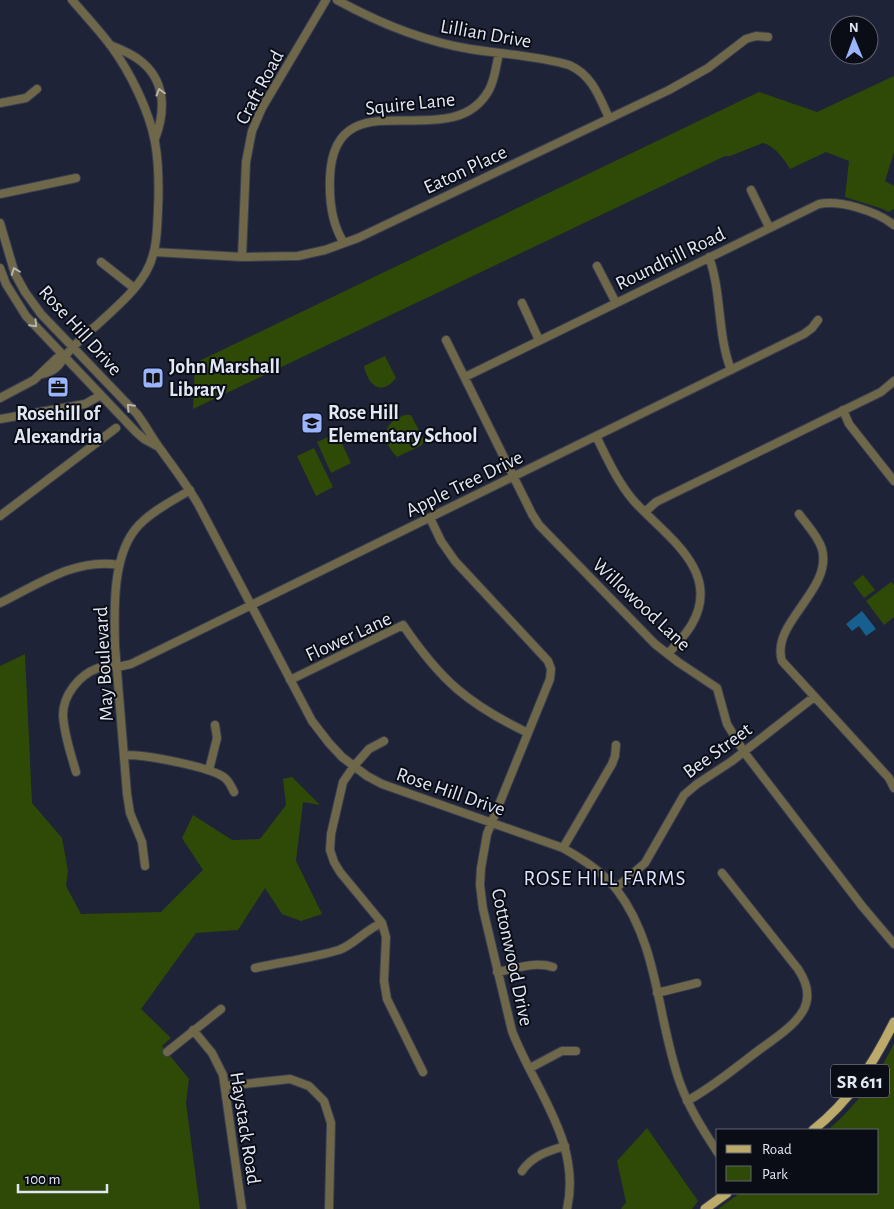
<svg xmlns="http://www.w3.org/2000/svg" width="894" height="1209" font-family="'Alegreya Sans',sans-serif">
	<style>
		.green { fill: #2f4a06 }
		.water { fill: #175f8e }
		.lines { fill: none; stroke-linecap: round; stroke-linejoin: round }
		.minor-casing { stroke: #393e51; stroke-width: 10 }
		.major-casing { stroke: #393e51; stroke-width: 11 }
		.minor { stroke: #6f6749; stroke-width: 8 }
		.major { stroke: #bbaa6a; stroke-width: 9 }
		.oneway { stroke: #b4b4b0 }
		.labels { text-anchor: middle; stroke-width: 4; stroke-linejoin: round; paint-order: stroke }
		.shield { fill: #0b0d16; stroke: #a2a6b1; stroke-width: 1 }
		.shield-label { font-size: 19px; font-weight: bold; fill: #e2e7f4 }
		.street-label { font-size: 20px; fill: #e2e7f4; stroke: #0b0d16 }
		.poi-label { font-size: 20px; font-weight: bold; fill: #e2e7f4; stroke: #0b0d16; text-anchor: start }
		.neighbourhood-label { font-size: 21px; letter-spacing: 1px; fill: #dbe3ff; stroke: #0b0d16 }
	</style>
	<rect width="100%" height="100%" fill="#1e2337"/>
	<path class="green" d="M 894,76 L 894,152 L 885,181 L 894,186 L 894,209 L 888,212 L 883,209 L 845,197 L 849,161 L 826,152 L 790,169 C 784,159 775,146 763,143 L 730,156 L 725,156 L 193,409 L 195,363 L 759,92 L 817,112 Z
		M 385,356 L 396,378 C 381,397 368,385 364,366 Z
		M 405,415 L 411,415 L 424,440 L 422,445 L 397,457 C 381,440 381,423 405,415 Z
		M 337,433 L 351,463 L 331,473 L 317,442 Z
		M 314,448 L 333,487 L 316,496 L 297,456 Z
		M 863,575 L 875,590 L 864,598 L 853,583 Z
		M 891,582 L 894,585 L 894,617 L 884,625 L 866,601 Z
		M 25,654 L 32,803 L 62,838 L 68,871 L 66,886 L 81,914 L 161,912 L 203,870 L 182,838 L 193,815 L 232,840 L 260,839 L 286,805 L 283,779 L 292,777 L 320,805 L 303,802 L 296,861 L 322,914 L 301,921 L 282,914 L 265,888 L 238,930 L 196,933 L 141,1009 L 171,1038 L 162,1046 L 189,1079 L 186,1103 L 200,1209 L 0,1209 L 0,666 Z
		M 894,1043 L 894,1209 L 718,1209 L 740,1193 L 878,1193 L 878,1130 L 828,1130 C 855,1107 879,1076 894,1043 Z
		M 647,1128 L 698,1201 L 692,1209 L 621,1209 L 626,1202 L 617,1161 Z"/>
	<path class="water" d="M 862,611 L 876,629 L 866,636 L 859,626 L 852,631 L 846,624 Z"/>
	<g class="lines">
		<g class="minor-casing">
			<path id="minor" d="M 337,0 C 379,23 422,41 470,49 C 501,54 540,56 569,65 C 592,75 599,96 609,118
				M 110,45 C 120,49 130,53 138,59 C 166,79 166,110 155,139
				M 0,103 L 26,98 L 37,89
				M 751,190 L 769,227
				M 0,194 L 76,178
				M 0,223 L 15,274 L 25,292 L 41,314 L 137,414 C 146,426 152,438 161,450 C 174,468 187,485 198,504 L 312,721 L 329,743 L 342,757 L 367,776 L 382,784 L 563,848 C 582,859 603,872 617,890 C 659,945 657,1019 680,1083 C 689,1108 703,1130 718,1153
				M 344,243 C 331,223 329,200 330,177 C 334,73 451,159 489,90 C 495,79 496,66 499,53
				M 154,252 L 242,257 L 298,256 L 325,250 L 358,238 L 669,90 L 708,68 L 746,39 L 756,36 L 768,37
				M 242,257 L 246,162 L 252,131 L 262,108 L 326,0
				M 709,257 C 722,293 717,334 731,370
				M 101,262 L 134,288
				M 597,266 L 616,303
				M 0,268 L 6,284 L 26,316 L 136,432 L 144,439 L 157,446
				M 522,303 L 539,340
				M 446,340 L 532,514 L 539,525 L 655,644 L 678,662 L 717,688 L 727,724 L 744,752 L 862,906 L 894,944
				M 42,374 C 61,370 60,360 72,348 C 80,340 88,332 97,325 C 114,309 134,293 146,272 C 157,253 157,231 158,210 C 159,187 159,164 155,142 C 149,110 130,72 111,46 C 99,30 85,15 72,0
				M 465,377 L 819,204 C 841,200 876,211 894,225
				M 0,398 L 34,380 L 57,358 L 65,356
				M 843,410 L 849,424 L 894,481
				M 0,419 L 85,404 L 101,395
				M 596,436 C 607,458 617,481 633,500 C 663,534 723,570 692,624 C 686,635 676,644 668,654
				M 645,512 L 656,502 L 881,392 L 894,381
				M 799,514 C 807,525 818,536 822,549 C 833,590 770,623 782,661 L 889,778 L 894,788
				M 0,516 L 116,428
				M 430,518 L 441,541 L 455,561 L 548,661 L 551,669 L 550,679 L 487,834 L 481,868 L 480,885 L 483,909 L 512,1031 C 534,1089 582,1142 567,1209
				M 0,603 C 37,585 76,557 119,565
				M 118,667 L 131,664 L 804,334 L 812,328 L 818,320
				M 290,680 L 403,625 C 441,681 468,704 528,733
				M 384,741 L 369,749 L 354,766 L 343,782 L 331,834 L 330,850 L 334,862 L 340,872 L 382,923 L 386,937 L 384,981 L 387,999 L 423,1072
				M 124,755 C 142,754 214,767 226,779 C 230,783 232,788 234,792
				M 209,770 L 217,738 L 215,725
				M 76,772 C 71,754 64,735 63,715 C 63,695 79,675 98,668 C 104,666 111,666 117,666
				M 563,848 L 612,764 L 615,756 L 616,745
				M 145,866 L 142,842 L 130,813 L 127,794 L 115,646 C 114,608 112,553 139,525 C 153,510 173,501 190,490
				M 616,888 L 645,863 L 684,795 L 697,784 L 732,761 L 814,697
				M 255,968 C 282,962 312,958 339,950 C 355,944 366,929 382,923
				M 497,972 C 516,969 534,961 553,967
				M 657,993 L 697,983
				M 193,1030 L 212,1053 L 223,1075 L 242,1209
				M 167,1052 L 221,1009
				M 530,1068 L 562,1051 L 576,1051
				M 225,1086 L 290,1079 L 309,1086 L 324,1101 L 331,1123 L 329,1209
				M 687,1101 C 713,1087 735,1068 759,1050 C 774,1039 795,1026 804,1009 C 811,995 806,981 798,969 L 722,873
				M 522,1171 C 532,1156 548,1151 565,1146"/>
		</g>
		<g class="major-casing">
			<path id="major" d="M 813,1130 C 850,1101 873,1064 894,1022
				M 705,1209 L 727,1193"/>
		</g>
		<use href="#minor" class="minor"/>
		<use href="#major" class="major"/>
	</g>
	<defs><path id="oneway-chevron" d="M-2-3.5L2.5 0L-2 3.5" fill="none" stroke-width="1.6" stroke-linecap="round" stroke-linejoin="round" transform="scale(1.25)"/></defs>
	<g class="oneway">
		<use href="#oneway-chevron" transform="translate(160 92) rotate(-105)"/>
		<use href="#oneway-chevron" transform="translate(15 271) rotate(-111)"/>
		<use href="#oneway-chevron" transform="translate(34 324) rotate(47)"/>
		<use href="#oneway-chevron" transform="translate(130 407) rotate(-133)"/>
	</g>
	<defs>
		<g id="library-square" transform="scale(1.125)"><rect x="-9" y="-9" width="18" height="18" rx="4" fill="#9ab5fd" stroke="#0b0d16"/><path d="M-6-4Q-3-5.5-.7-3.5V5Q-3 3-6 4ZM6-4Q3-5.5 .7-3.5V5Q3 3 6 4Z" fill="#111"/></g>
		<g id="office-square" transform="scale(1.125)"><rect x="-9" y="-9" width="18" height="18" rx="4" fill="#9ab5fd" stroke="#0b0d16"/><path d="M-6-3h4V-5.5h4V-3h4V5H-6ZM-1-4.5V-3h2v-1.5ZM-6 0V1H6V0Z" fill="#111"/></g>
		<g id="school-square" transform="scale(1.125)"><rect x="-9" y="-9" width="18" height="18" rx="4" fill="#9ab5fd" stroke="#0b0d16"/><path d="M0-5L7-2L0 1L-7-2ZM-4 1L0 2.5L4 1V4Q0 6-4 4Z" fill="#111"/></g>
	</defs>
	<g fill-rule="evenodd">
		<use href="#library-square" x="153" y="378"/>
		<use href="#office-square" x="58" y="387"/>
		<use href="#school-square" x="312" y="423"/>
	</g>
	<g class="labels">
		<rect class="shield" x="831" y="1064.5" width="58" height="33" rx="4"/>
		<g class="shield-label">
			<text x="860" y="1088">SR 611</text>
		</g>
		<g class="street-label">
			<text transform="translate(486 33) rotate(10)" y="7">Lillian Drive</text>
			<text transform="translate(259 87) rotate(-62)" y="7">Craft Road</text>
			<text transform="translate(410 103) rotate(-6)" y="7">Squire Lane</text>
			<text transform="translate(465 169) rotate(-25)" y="7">Eaton Place</text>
			<text transform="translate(670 258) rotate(-26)" y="7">Roundhill Road</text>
			<text transform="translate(81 330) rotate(48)" y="7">Rose Hill Drive</text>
			<text transform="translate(464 483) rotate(-26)" y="7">Apple Tree Drive</text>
			<text transform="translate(642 604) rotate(43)" y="7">Willowood Lane</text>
			<text transform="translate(348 636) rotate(-25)" y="7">Flower Lane</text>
			<text transform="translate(103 664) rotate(-93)" y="7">May Boulevard</text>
			<text transform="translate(717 750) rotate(-36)" y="7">Bee Street</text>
			<text transform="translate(451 791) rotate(19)" y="7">Rose Hill Drive</text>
			<text transform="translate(513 957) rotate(78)" y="7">Cottonwood Drive</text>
			<text transform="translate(246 1128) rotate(81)" y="7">Haystack Road</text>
		</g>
		<g class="poi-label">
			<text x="169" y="373">John Marshall<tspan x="169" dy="23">Library</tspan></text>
			<text x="328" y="419">Rose Hill<tspan x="328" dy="23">Elementary School</tspan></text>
			<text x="58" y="420" text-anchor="middle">Rosehill of<tspan x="58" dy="23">Alexandria</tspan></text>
		</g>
		<g class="neighbourhood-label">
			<text x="605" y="885">ROSE HILL FARMS</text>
		</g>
	</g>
	<rect x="716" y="1129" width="162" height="65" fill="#0b0d16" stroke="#61646f"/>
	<rect x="726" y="1145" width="25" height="8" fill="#bbaa6a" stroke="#61646f"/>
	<text x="762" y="1154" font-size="15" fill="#e2e7f4">Road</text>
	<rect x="726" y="1166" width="25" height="15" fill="#2f4a06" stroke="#61646f"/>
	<text x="762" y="1179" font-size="15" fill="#e2e7f4">Park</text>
	<g transform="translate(854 40) rotate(359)"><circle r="24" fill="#0b0d16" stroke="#61646f"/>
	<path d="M0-4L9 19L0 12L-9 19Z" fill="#9ab5fd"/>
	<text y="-8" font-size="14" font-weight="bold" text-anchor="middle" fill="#e2e7f4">N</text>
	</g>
	<path d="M18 1184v8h89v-8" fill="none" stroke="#e2e7f4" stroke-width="2.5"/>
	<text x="25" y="1184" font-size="15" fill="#e2e7f4" stroke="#0b0d16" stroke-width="4" paint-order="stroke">100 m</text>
</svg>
